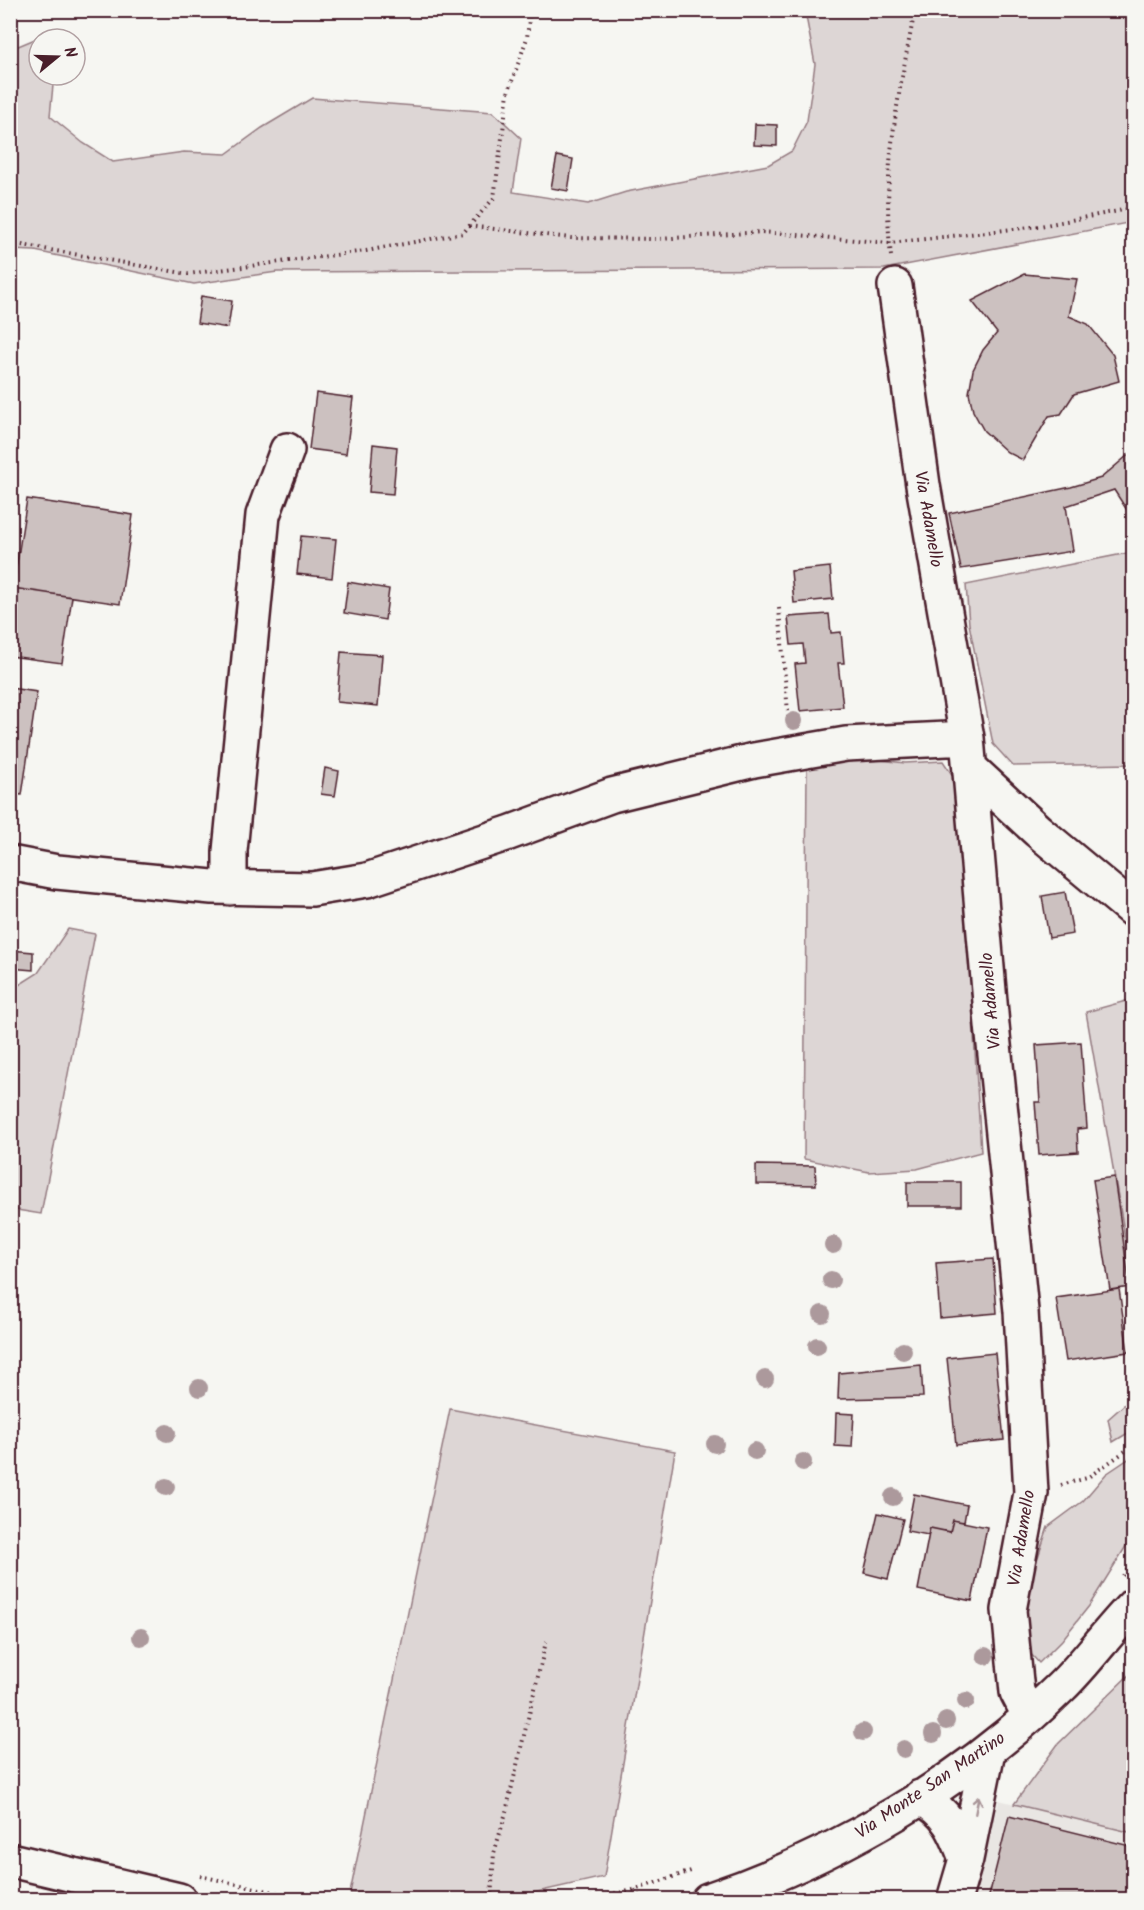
<svg xmlns="http://www.w3.org/2000/svg" width="1144" height="1910" font-family="Kalam,sans-serif">
	<style>
		.built { fill: #e9e6e3 }
		.green { fill: #ddd6d5; stroke: #947a80; stroke-width: 1.5 }
		.building { fill: #ccc1c0; stroke: #4a1f2b; stroke-width: 1.5 }
		.lines { fill: none; stroke-linecap: round; stroke-linejoin: round }
		.minor-casing { stroke: #4a1f2b; stroke-width: 38 }
		.path { stroke: #4a1f2b; stroke-width: 4; stroke-dasharray: 1.5 4.5; stroke-linecap: butt }
		.minor { stroke: #f6f6f2; stroke-width: 33 }
		.tree { fill: #ac999c }
		.oneway { stroke: #a99598 }
		.labels { text-anchor: middle; stroke-width: 5; stroke-linejoin: round; paint-order: stroke }
		.street-label { font-size: 18px; fill: #4a1f2b; stroke: #f6f6f2 }
	</style>
	<rect width="100%" height="100%" fill="#f6f6f2"/>
	<filter id="ink" filterUnits="userSpaceOnUse"><feTurbulence type="fractalNoise" baseFrequency=".0167" numOctaves="2"/><feDisplacementMap in="SourceGraphic" scale="12" xChannelSelector="R" yChannelSelector="G"/><feConvolveMatrix kernelMatrix="1 2 1 2 8 2 1 2 1" color-interpolation-filters="sRGB"/></filter>
	<g filter="url(#ink)">
		<path class="built" d="M 999,1800 L 1133,1833 L 1133,1899 L 973,1900 Z"/>
		<path class="green" d="M 805,11 L 1133,11 L 1133,222 L 884,269 L 277,272 L 194,284 L 35,251 L 11,250 L 11,49 L 35,39 L 39,46 L 39,75 L 54,75 L 50,116 L 83,143 L 113,162 L 184,152 L 226,154 L 262,128 L 312,98 L 493,112 L 521,138 L 513,192 L 588,204 L 626,192 L 768,165 L 792,151 L 807,121 L 815,64 Z
			M 1133,552 L 1133,764 L 1013,766 L 993,744 L 969,624 L 966,585 Z
			M 846,756 L 905,763 L 943,761 L 959,785 L 981,1152 L 917,1169 L 869,1172 L 804,1159 L 807,768 Z
			M 68,929 L 95,934 L 41,1214 L 11,1209 L 11,990 L 38,973 Z
			M 1133,999 L 1134,999 L 1133,1283 L 1086,1012 Z
			M 1133,1397 L 1133,1430 L 1113,1442 L 1108,1419 Z
			M 450,1409 L 675,1451 L 604,1877 L 515,1897 L 350,1893 Z
			M 1133,1456 L 1133,1535 L 1089,1606 L 1062,1640 L 1039,1663 L 1029,1652 L 1025,1625 L 1034,1569 L 1048,1527 L 1083,1501 L 1106,1474 Z
			M 1133,1671 L 1133,1833 L 1014,1804 L 1058,1744 Z"/>
		<path class="building" d="M 755,124 L 777,125 L 777,146 L 754,145 Z
			M 557,156 L 573,159 L 568,191 L 551,188 Z
			M 1024,274 L 1077,279 L 1069,316 L 1088,324 L 1113,355 L 1119,381 L 1074,394 L 1061,414 L 1049,416 L 1023,460 L 1007,452 L 984,431 L 973,411 L 969,393 L 973,370 L 983,350 L 997,333 L 972,301 Z
			M 201,296 L 232,301 L 228,328 L 197,323 Z
			M 316,393 L 353,398 L 346,454 L 309,449 Z
			M 373,444 L 397,447 L 393,494 L 369,492 Z
			M 1134,450 L 1134,521 L 1114,490 L 1066,506 L 1073,551 L 961,569 L 949,513 L 1071,487 L 1101,478 Z
			M 27,499 L 133,515 L 120,604 L 13,588 Z
			M 301,536 L 336,539 L 332,578 L 297,574 Z
			M 830,567 L 833,599 L 794,603 L 791,571 Z
			M 10,571 L 16,572 L 13,588 L 72,597 L 62,663 L 10,656 Z
			M 348,582 L 389,589 L 385,620 L 344,613 Z
			M 829,614 L 831,633 L 841,632 L 844,663 L 838,663 L 843,707 L 800,711 L 795,664 L 805,663 L 803,644 L 791,645 L 788,617 Z
			M 341,652 L 382,655 L 378,706 L 337,702 Z
			M 10,688 L 37,692 L 22,795 L 10,794 Z
			M 325,768 L 339,771 L 335,796 L 321,794 Z
			M 1065,892 L 1073,934 L 1049,938 L 1042,896 Z
			M 10,950 L 33,952 L 33,970 L 10,968 Z
			M 1081,1042 L 1087,1128 L 1077,1129 L 1078,1152 L 1039,1155 L 1035,1102 L 1040,1102 L 1036,1045 Z
			M 756,1165 L 815,1166 L 816,1185 L 756,1184 Z
			M 1114,1177 L 1130,1287 L 1110,1290 L 1093,1180 Z
			M 907,1182 L 961,1182 L 961,1206 L 907,1206 Z
			M 993,1259 L 997,1313 L 940,1318 L 936,1263 Z
			M 1119,1289 L 1128,1352 L 1066,1361 L 1056,1298 Z
			M 995,1353 L 1004,1440 L 956,1445 L 947,1358 Z
			M 921,1365 L 923,1397 L 838,1399 L 839,1373 Z
			M 836,1413 L 854,1414 L 852,1447 L 835,1446 Z
			M 914,1494 L 967,1505 L 964,1522 L 953,1520 L 950,1532 L 930,1528 L 928,1535 L 907,1531 Z
			M 878,1513 L 903,1519 L 888,1579 L 864,1573 Z
			M 953,1520 L 987,1527 L 972,1601 L 918,1590 L 930,1528 L 950,1532 Z
			M 1009,1816 L 1134,1847 L 1134,1900 L 988,1900 Z"/>
		<g class="lines">
			<g class="minor-casing">
				<path id="minor" d="M 895,286 L 923,485 L 967,738 L 992,1025 L 1021,1311 L 1031,1493 L 1009,1610 L 1017,1692 L 1029,1715
					M 970,768 L 1038,831 L 1134,911
					M 10,863 L 57,872 L 212,887 L 312,889 L 367,880 L 509,833 L 612,795 L 754,760 L 846,744 L 967,738
					M 230,888 L 230,851 L 263,515 L 287,450
					M 920,1797 C 948,1813 955,1830 966,1859
					M 10,1860 L 179,1900
					M 708,1900 C 837,1857 964,1782 1061,1687 C 1087,1662 1108,1631 1134,1605
					M 954,1900 L 966,1859 L 988,1751"/>
			</g>
			<path class="path" d="M 10,21 L 13,10
				M 469,226 L 571,238 L 659,239 L 762,232 L 890,243 L 1040,226 L 1134,208
				M 10,243 L 188,274 L 366,251 L 463,233 L 494,198 L 508,93 L 527,38 L 530,10
				M 891,256 C 881,173 899,92 915,10
				M 779,608 L 789,724
				M 1061,1485 L 1087,1478 L 1134,1445
				M 1123,1576 L 1134,1560
				M 200,1876 L 292,1896 L 321,1900
				M 634,1890 L 641,1900
				M 491,1900 L 494,1853 L 505,1816 L 546,1642
				M 579,1900 L 634,1890 L 694,1870"/>
			<use href="#minor" class="minor"/>
		</g>
		<g class="tree">
			<circle cx="794" cy="721" r="9"/>
			<circle cx="833" cy="1245" r="9"/>
			<circle cx="831" cy="1280" r="9"/>
			<circle cx="822" cy="1314" r="9"/>
			<circle cx="817" cy="1346" r="9"/>
			<circle cx="903" cy="1351" r="9"/>
			<circle cx="765" cy="1379" r="9"/>
			<circle cx="199" cy="1388" r="9"/>
			<circle cx="167" cy="1433" r="9"/>
			<circle cx="715" cy="1444" r="9"/>
			<circle cx="755" cy="1451" r="9"/>
			<circle cx="803" cy="1462" r="9"/>
			<circle cx="166" cy="1487" r="9"/>
			<circle cx="893" cy="1497" r="9"/>
			<circle cx="141" cy="1637" r="9"/>
			<circle cx="985" cy="1656" r="9"/>
			<circle cx="966" cy="1701" r="9"/>
			<circle cx="946" cy="1721" r="9"/>
			<circle cx="863" cy="1732" r="9"/>
			<circle cx="933" cy="1734" r="9"/>
			<circle cx="904" cy="1749" r="9"/>
		</g>
		<defs><path id="oneway-shaft" d="M-6 0H5M1.5-3L5.5 0L1.5 3" fill="none" stroke-width="1.6" stroke-linecap="round" stroke-linejoin="round" transform="scale(1.5)"/></defs>
		<use class="oneway" href="#oneway-shaft" transform="translate(977 1805) rotate(-79)"/>
	</g>
	<g class="labels">
		<g class="street-label">
			<text transform="translate(929 519) rotate(80)" y="6">Via Adamello</text>
			<text transform="translate(990 1001) rotate(-95)" y="6">Via Adamello</text>
			<text transform="translate(1021 1538) rotate(-81)" y="6">Via Adamello</text>
			<text transform="translate(930 1785) rotate(-34)" y="6">Via Monte San Martino</text>
		</g>
	</g>
	<rect width="1144" height="1910" fill="none" stroke="#f6f6f2" stroke-width="36"/>
	<rect x="18" y="18" width="1108" height="1874" fill="none" stroke="#4a1f2b" stroke-width="2" filter="url(#ink)"/>
	<g transform="translate(57 57) rotate(71)"><circle r="28" fill="#f6f6f2" stroke="#b1a0a2" stroke-width="1.5"/>
	<path d="M0-4.5L10 22L0 15L-10 22Z" fill="#4a1f2b"/>
	<text y="-9" font-size="16" font-weight="bold" text-anchor="middle" fill="#4a1f2b">N</text>
	</g>
</svg>
